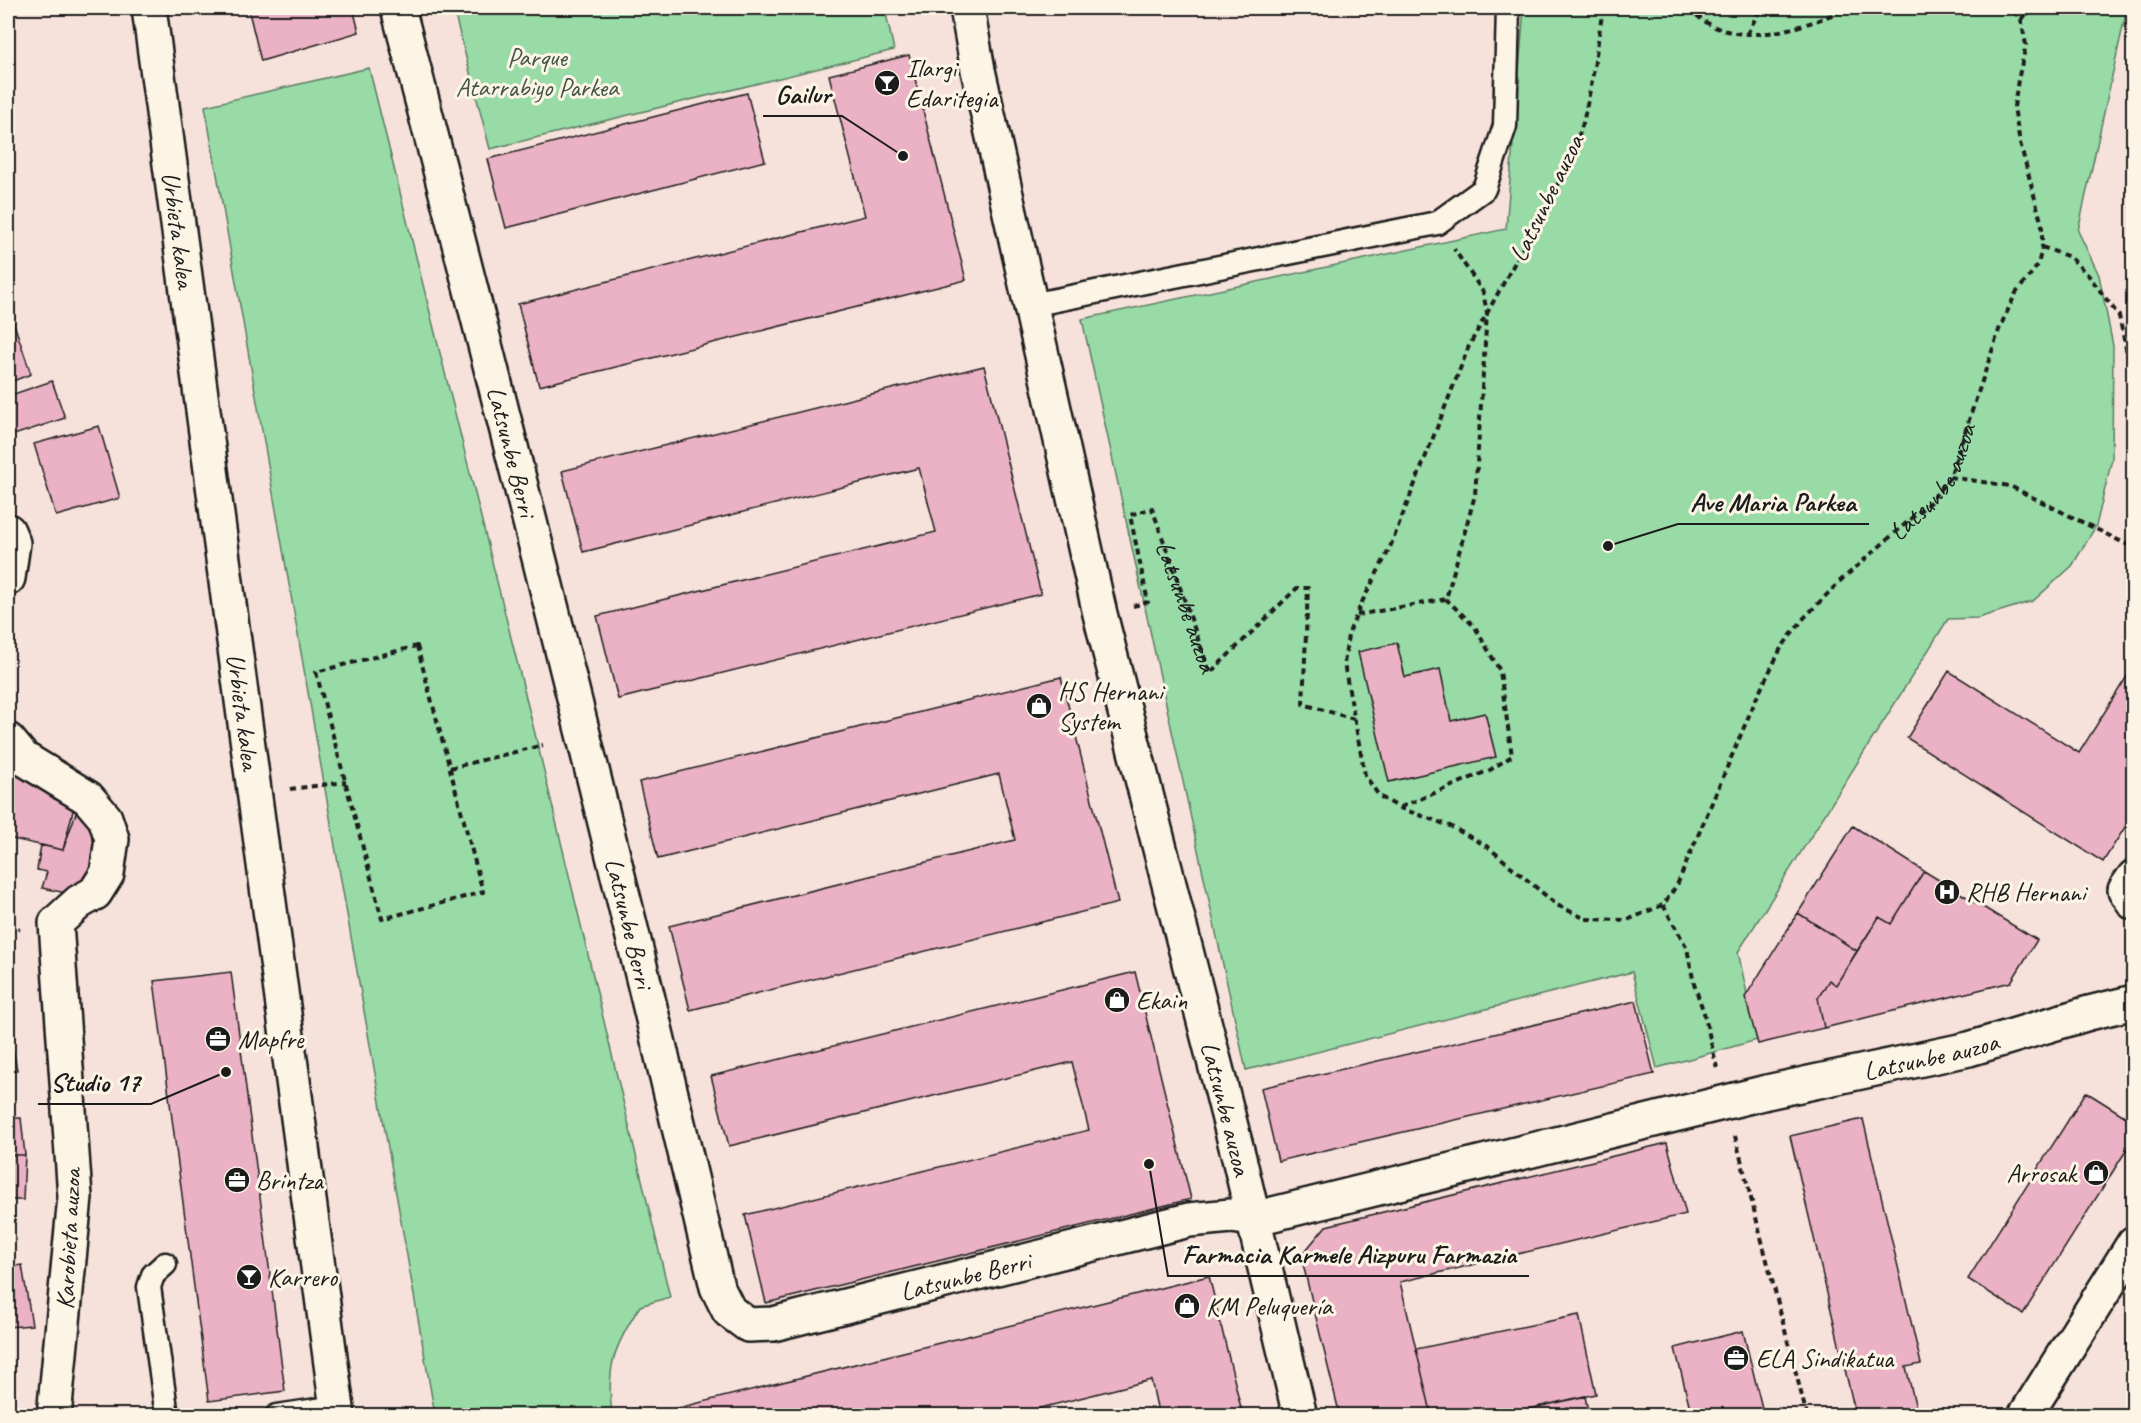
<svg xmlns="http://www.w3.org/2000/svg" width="2141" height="1423" font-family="Caveat,sans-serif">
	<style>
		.green { fill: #98dba7; stroke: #5a7c62; stroke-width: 1.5 }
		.building { fill: #ebb2c5; stroke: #1c1c1c; stroke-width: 1.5 }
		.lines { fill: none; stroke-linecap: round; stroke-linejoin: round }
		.lane-casing { stroke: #1c1c1c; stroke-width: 27 }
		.street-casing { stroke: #1c1c1c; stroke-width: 38 }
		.path { stroke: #1c1c1c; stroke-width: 4; stroke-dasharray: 6 4.5; stroke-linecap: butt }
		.lane { stroke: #fcf5e5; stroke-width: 22 }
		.street { stroke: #fcf5e5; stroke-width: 33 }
		.labels { text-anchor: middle; stroke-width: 6; stroke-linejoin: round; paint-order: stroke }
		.park-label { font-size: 26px; fill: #415546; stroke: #fcf5e5 }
		.poi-label { font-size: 26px; fill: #1c1c1c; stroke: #fcf5e5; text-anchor: start }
		.street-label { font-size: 26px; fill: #1c1c1c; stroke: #fcf5e5 }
		.leader { fill: none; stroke: #1c1c1c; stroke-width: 2 }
		.callout-dot { fill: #1c1c1c; stroke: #fcf5e5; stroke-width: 2 }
		.callout-label { font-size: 27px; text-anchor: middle; font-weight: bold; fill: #1c1c1c; stroke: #fcf5e5; stroke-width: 6; stroke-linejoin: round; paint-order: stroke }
	</style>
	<rect width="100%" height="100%" fill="#f7e1db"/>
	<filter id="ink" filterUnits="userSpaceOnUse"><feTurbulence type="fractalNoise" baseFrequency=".0167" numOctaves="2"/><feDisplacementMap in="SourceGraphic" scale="12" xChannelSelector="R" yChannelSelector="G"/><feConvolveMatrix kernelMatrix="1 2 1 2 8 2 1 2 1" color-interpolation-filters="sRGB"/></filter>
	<g filter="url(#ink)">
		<path class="green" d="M 453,8 L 897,8 L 886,14 L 894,50 L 490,149 Z
			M 1524,8 L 2127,8 L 2078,231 L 2099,275 L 2113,346 L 2112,459 L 2096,526 L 2072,566 L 2033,601 L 1978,618 L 1948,619 L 1738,952 L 1757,1040 L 1657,1068 L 1632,972 L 1246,1070 L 1082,319 L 1506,229 Z
			M 369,68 L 538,746 L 670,1297 L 640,1306 C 614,1347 606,1366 612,1415 L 435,1415 L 205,106 Z"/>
		<path class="building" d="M 248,8 L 353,8 L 359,32 L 261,61 Z
			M 909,55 L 966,280 L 539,386 L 518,304 L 865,216 L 829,75 Z
			M 747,93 L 765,161 L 506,228 L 488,159 Z
			M 12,318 L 31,374 L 8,383 L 8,319 Z
			M 984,366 L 1041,594 L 618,699 L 597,616 L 936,532 L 919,468 L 583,552 L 562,471 Z
			M 52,381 L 65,418 L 8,437 L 8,396 Z
			M 99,426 L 120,498 L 56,516 L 34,444 Z
			M 1397,643 L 1405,677 L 1440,669 L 1451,721 L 1485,713 L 1496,757 L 1389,782 L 1358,652 Z
			M 2134,665 L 2134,813 L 2103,862 L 1907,738 L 1949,671 L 2079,753 Z
			M 1061,677 L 1118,903 L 690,1010 L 669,926 L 1015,840 L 999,774 L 658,859 L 639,782 Z
			M 8,768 L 56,788 L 54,799 L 75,803 L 63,850 L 8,838 Z
			M 79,804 L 106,842 L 96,882 L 76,884 L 71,894 L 42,888 L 47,872 L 37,870 L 41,845 L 63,850 Z
			M 1853,826 L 1924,871 L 1891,924 L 1879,917 L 1857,951 L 1798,913 Z
			M 1924,871 L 2037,940 L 2011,982 L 1824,1028 L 1818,998 L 1829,980 L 1836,985 L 1879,917 L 1891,924 Z
			M 1798,913 L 1857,951 L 1836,985 L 1829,980 L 1818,998 L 1824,1028 L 1758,1044 L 1745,997 Z
			M 231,972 L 285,1391 L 209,1401 L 154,981 Z
			M 1135,972 L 1191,1199 L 766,1303 L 745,1215 L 1089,1130 L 1072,1062 L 729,1146 L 711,1076 Z
			M 1636,1001 L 1654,1074 L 1278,1161 L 1261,1088 Z
			M 8,1028 L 9,1028 L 17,1070 L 8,1072 Z
			M 2086,1092 L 2134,1122 L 2134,1138 L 2023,1314 L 1968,1279 Z
			M 8,1118 L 21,1118 L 25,1155 L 8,1155 Z
			M 1863,1119 L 1921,1364 L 1906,1367 L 1918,1416 L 1856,1416 L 1790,1136 Z
			M 1667,1143 L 1686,1214 L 1400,1282 L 1432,1416 L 1340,1416 L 1301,1256 L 1326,1226 Z
			M 8,1155 L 25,1155 L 23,1200 L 8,1200 Z
			M 22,1265 L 32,1325 L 8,1327 L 8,1267 Z
			M 1209,1276 L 1243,1416 L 1159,1416 L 1151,1380 L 1009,1416 L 646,1416 Z
			M 1579,1315 L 1596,1394 L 1498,1416 L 1432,1416 L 1416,1349 Z
			M 1743,1331 L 1764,1416 L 1692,1416 L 1675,1348 Z
			M 1585,1396 L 1589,1416 L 1498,1416 Z"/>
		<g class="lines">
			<g class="lane-casing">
				<path id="lane" d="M 1031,305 L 1437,223 L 1484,189 L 1505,126 L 1508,8
					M 165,1264 L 153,1275 L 149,1287 L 167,1416
					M 277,1416 L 337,1407"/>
			</g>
			<g class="street-casing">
				<g id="street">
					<path id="s3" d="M 149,8 L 338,1416"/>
					<path id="s4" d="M 398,8 C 509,433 616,859 717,1287 L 729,1311 L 748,1325 L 773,1324 L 1189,1220 L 1231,1216 L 1253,1219 L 1767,1092 L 1969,1049 L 2089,1013 L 2134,1002"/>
					<path id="s5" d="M 967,8 L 978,70 L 1100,614 L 1239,1158 L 1300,1416"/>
					<path d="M 8,531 L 13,543 L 8,578"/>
					<path d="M 8,740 L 23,758 L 88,798 L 105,818 L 112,839 L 107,874 L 95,893 L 79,902 L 56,923 L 75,1197 L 54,1416"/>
					<path d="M 2134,877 L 2125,890 L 2134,903"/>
					<path d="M 2025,1416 L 2134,1243"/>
				</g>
			</g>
			<g class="path">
				<path id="s1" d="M 1603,8 L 1592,81 L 1583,123 L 1570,162 L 1469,346 L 1389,550 L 1362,602 L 1348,635 L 1344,664 L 1365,775 L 1379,796 L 1400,808 L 1450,826 L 1488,847 L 1557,905 L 1586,919 L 1627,920 L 1663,905 L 1677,885 L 1756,699 L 1781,648 L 1804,618 L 1839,582 L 1929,503 L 1950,477 L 2000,327 L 2016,293 L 2038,265 L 2042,247 L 2042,225 L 2020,143 L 2014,107 L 2018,80 L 2026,45 L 2021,19 L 2010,8"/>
				<path d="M 1689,8 C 1732,55 1800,28 1849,8"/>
				<path d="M 2021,19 L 2035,8"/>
				<path d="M 1747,34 L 1761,8"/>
				<path d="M 2042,247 L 2070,257 L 2089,276 L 2119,316 L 2134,386"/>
				<path d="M 1950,477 L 2010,486 L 2134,548"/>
				<path id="s2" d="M 1133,606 L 1148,602 L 1130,515 L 1152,508 L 1210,673 L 1297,588 L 1308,588 L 1303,704 L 1354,719"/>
				<path d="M 1357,615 L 1446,599 L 1475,495 L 1487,313 L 1483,292 L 1454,249"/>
				<path d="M 417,646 L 483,892 L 382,919 L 316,672 Z"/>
				<path d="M 450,768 L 543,745"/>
				<path d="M 290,789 L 346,782"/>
				<path d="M 1401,807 L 1490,770 L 1512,756 L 1500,671 L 1475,627 L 1446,599"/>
				<path d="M 1663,905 L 1687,948 L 1694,984 L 1704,1013 L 1717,1068"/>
				<path d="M 8,931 L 20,929"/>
				<path d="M 1735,1136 L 1807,1416"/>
			</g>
			<use href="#lane" class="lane"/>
			<use href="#street" class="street"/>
		</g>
	</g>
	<defs>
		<g id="bar-disc" transform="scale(1.35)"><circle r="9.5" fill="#1c1c1c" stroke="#fcf5e5"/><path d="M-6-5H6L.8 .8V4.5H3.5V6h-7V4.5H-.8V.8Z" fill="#fff"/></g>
		<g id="shop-disc" transform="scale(1.35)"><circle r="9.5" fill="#1c1c1c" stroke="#fcf5e5"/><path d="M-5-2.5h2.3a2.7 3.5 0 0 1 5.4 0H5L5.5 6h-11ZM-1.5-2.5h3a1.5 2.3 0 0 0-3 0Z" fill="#fff"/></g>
		<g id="hospital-disc" transform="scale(1.35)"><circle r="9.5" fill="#1c1c1c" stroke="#fcf5e5"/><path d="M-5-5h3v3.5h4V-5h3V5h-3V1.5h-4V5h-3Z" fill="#fff"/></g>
		<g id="office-disc" transform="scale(1.35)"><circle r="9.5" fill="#1c1c1c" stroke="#fcf5e5"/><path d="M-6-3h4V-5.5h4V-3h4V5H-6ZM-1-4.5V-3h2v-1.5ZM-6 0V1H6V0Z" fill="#fff"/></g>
	</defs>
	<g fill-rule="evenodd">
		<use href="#bar-disc" x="887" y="83"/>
		<use href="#shop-disc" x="1039" y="706"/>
		<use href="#hospital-disc" x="1947" y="892"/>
		<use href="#shop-disc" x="1117" y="1000"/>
		<use href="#office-disc" x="218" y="1039"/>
		<use href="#shop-disc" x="2096" y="1173"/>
		<use href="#office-disc" x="237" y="1180"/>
		<use href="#bar-disc" x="249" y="1277"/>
		<use href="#shop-disc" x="1187" y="1306"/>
		<use href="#office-disc" x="1736" y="1358"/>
	</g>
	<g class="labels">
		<g class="park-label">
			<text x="537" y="66">Parque<tspan x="537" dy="30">Atarrabiyo Parkea</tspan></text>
		</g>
		<g class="poi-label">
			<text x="906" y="77">Ilargi<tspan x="906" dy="30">Edaritegia</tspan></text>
			<text x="1058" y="700">HS Hernani<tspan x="1058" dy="30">System</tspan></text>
			<text x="1966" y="901">RHB Hernani</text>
			<text x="1136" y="1009">Ekain</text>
			<text x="238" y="1048">Mapfre</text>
			<text x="2076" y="1182" text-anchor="end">Arrosak</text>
			<text x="256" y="1189">Brintza</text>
			<text x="268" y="1286">Karrero</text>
			<text x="1206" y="1315">KM Peluquería</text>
			<text x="1756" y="1367">ELA Sindikatua</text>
		</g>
		<g class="street-label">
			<text transform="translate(1546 198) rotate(-64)" y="9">Latsunbe auzoa</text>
			<text dy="9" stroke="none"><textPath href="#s3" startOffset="224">Urbieta kalea</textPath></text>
			<text dy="9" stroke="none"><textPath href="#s4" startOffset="458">Latsunbe Berri</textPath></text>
			<text dy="9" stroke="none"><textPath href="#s1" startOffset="1683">Latsunbe auzoa</textPath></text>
			<text dy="9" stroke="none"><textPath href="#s2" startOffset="232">Latsunbe auzoa</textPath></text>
			<text dy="9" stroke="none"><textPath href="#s3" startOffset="710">Urbieta kalea</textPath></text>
			<text dy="9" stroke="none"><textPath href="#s4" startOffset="944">Latsunbe Berri</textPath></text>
			<text dy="9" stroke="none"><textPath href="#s4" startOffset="2584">Latsunbe auzoa</textPath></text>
			<text dy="9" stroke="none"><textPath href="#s5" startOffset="1131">Latsunbe auzoa</textPath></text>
			<text transform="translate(68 1239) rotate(-87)" y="9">Karobieta auzoa</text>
			<text dy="9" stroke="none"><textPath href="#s4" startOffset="1592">Latsunbe Berri</textPath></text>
		</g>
	</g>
	<path class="leader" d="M903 156L842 116H763M1608 546L1678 524H1869M226 1072L151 1104H38M1149 1164L1168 1276H1529"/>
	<g class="callout-dot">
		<circle cx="903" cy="156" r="6"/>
		<circle cx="1608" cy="546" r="6"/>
		<circle cx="226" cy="1072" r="6"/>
		<circle cx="1149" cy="1164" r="6"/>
	</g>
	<g class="callout-label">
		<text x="803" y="103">Gailur</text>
		<text x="1773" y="511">Ave Maria Parkea</text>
		<text x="95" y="1091">Studio 17</text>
		<text x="1349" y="1263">Farmacia Karmele Aizpuru Farmazia</text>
	</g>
	<rect width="2141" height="1423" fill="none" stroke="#fcf5e5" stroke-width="30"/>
	<rect x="15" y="15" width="2111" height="1393" fill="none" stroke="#1c1c1c" stroke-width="2" filter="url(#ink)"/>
</svg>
